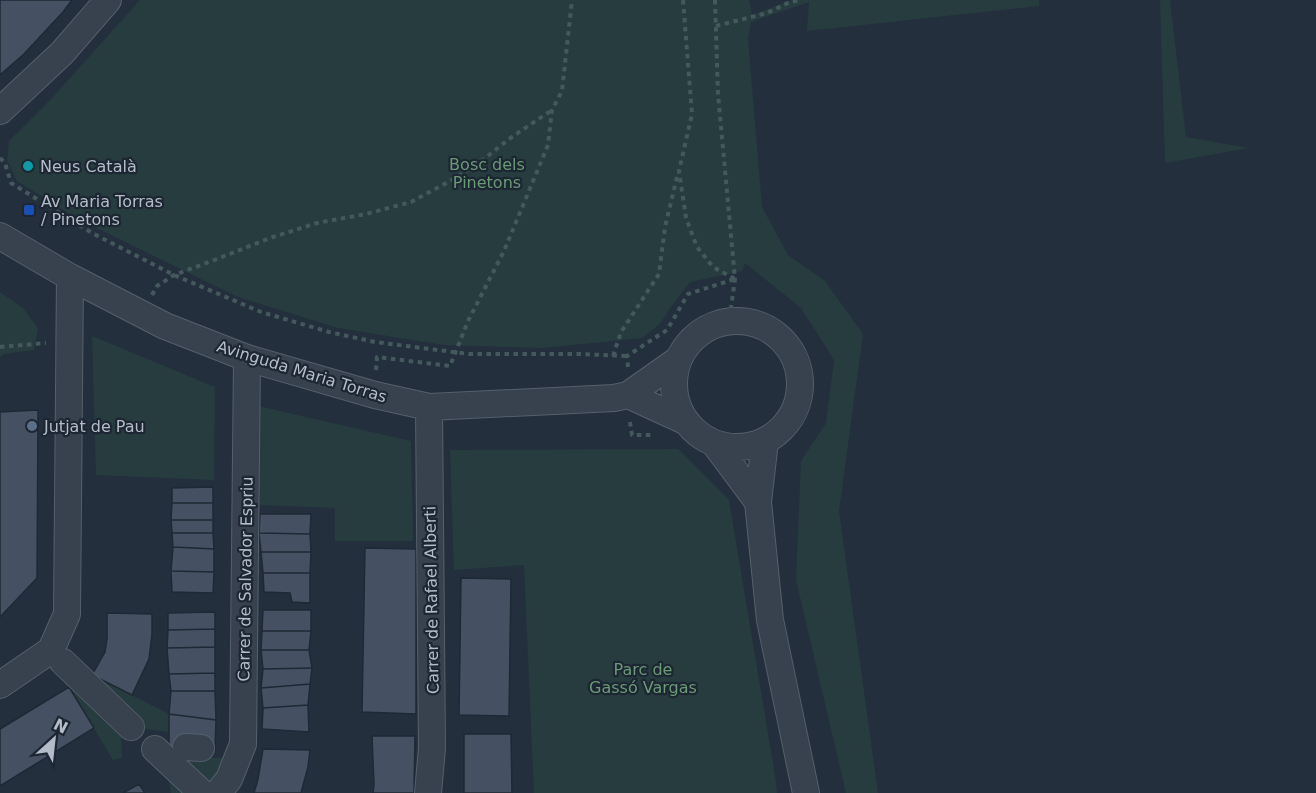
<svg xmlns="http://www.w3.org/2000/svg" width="1316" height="793" font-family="'DejaVu Sans',sans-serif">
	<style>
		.green { fill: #263c3f }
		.building { fill: #455162; stroke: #1f2835; stroke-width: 1.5 }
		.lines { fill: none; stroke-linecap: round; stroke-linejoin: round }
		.minor-casing { stroke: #565f6c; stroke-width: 28 }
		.path { stroke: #44595c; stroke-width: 4; stroke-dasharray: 4.5 4.5; stroke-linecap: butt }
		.minor { stroke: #38414e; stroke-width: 26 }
		.culture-dot { fill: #0f9aa8; stroke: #1d2633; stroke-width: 2 }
		.transit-dot { fill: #1a4fb4; stroke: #1d2633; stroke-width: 2 }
		.service-dot { fill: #5c6f8a; stroke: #1d2633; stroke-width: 2 }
		.labels { text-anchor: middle; stroke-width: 4.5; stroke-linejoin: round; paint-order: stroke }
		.park-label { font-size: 16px; fill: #6b9a76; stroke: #1d2633 }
		.poi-label { font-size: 16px; fill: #b4bcc9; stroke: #1d2633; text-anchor: start }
		.street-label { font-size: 16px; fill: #b4bcc9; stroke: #1d2633 }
	</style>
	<rect width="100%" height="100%" fill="#242f3e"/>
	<path class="green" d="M 140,0 L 749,0 L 752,15 L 792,0 L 1039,0 L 1039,6 L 807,31 L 809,2 L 751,22 L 748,39 L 762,207 L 788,255 L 825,281 L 863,334 L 839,511 L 878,793 L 846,793 L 796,580 L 801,461 L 826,423 L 834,360 L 801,308 L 745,263 L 742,271 L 690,282 L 671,307 L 660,324 L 642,338 L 542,348 L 444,345 L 338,328 L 238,297 L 78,219 L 17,181 L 7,160 L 9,141 L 52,98 Z
		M 1160,0 L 1170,0 L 1186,137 L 1249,148 L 1165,163 Z
		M 0,292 L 23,308 L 38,328 L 34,350 L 4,354 L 0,357 Z
		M 92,336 L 215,387 L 214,480 L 96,475 Z
		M 258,406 L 411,441 L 413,541 L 335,541 L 335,508 L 258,505 Z
		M 678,449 L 729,500 L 775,775 L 777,793 L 534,793 L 524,565 L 454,570 L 450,450 Z
		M 51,650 L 92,675 L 169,714 L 169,732 L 131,727 L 120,717 L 122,758 L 113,760 L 69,687 Z
		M 164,757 L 237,758 L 218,793 L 171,793 Z"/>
	<path class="building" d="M 0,0 L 72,0 L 63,12 L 24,54 L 0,75 Z
		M 38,410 L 37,578 L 0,617 L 0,412 Z
		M 213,487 L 213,503 L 172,503 L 172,488 Z
		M 172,503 L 213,503 L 213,520 L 171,520 Z
		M 260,514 L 311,514 L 310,534 L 259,533 Z
		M 171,520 L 213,520 L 213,533 L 172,533 Z
		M 172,533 L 213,533 L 214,549 L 173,547 Z
		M 259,533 L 310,534 L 311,552 L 261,552 Z
		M 173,547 L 214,549 L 214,572 L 171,571 Z
		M 365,548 L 416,549 L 416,714 L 362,712 Z
		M 261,552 L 311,552 L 310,573 L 263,573 Z
		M 171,571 L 214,572 L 213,593 L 172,592 Z
		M 263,573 L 310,573 L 310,603 L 292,602 L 290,593 L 264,592 Z
		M 461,578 L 511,579 L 509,716 L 459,715 Z
		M 263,610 L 311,610 L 311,631 L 262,631 Z
		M 215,612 L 215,629 L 168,630 L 168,613 Z
		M 107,613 L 152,614 L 152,634 L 149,659 L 132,695 L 92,675 L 105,652 L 107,639 Z
		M 215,629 L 215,647 L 167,648 L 168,630 Z
		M 262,631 L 311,631 L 309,650 L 261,650 Z
		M 215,647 L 215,673 L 169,674 L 167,648 Z
		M 261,650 L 309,650 L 312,668 L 263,669 Z
		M 312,668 L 310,684 L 261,688 L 263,669 Z
		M 215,673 L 215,691 L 171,691 L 169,674 Z
		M 310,684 L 308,705 L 263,708 L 261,688 Z
		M 69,687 L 94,728 L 0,786 L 0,729 Z
		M 171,691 L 215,691 L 216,720 L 169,714 Z
		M 308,705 L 309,732 L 262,729 L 263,708 Z
		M 169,714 L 216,720 L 215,749 L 169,746 Z
		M 464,734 L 511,734 L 512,793 L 464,793 Z
		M 372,736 L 415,736 L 414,793 L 373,793 L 374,785 Z
		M 263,749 L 310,750 L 308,767 L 301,793 L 254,793 L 258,779 Z
		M 139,784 L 145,793 L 123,793 Z"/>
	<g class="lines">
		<g class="minor-casing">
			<path id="minor" d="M 0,111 L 62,53 L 108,0
				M 0,236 L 70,277 L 165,326 L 247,358 L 375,395 L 429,407 L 614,398 L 628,395 L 679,359
				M674 384a63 63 0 1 1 126 0a63 63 0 1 1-126 0Z
				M 628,395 L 687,422
				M 765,441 L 758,502 L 770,620 L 806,793
				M 714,443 L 758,502
				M 63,662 L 131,727
				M 0,685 L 51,650 L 67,614 L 70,277
				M 186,747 L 201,748
				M 155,749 L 202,793
				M 218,793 L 229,779 L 243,744 L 247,358
				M 428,793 L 432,748 L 429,407"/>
		</g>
		<path class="path" d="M 683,0 L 692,114 L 679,171 L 686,218 L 697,247 L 713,267 L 735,279
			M 715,0 L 718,94 L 735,279 L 729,322
			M 716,26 L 767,13 L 788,3 L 800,0
			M 0,158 L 5,163 L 11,183 L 92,233 L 174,275 L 261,312 L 329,332 L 375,342 L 469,354 L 579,354 L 627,356
			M 152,295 L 157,286 L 174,275 L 217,259 L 270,238 L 317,223 L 366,214 L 411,202 L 450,181 L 479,163 L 509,139 L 552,110
			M 0,347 L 46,343
			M 613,356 L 621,332 L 659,274 L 665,227 L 678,173
			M 628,367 L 627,356 L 667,330 L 688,294 L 735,279
			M 376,370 L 377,357 L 450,366 L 468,321 L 504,251 L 548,145 L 552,110 L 562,91 L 572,0
			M 630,422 L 632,435 L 653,435"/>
		<use href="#minor" class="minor"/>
	</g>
	<circle class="culture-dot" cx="28" cy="166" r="6"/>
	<rect class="transit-dot" x="23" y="204" width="12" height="12" rx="3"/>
	<circle class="service-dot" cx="32" cy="426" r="6"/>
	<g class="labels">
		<g class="park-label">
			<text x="487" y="170">Bosc dels<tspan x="487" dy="18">Pinetons</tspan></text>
			<text x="643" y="675">Parc de<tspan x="643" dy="18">Gassó Vargas</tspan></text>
		</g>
		<g class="poi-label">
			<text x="40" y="172">Neus Català</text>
			<text x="41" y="207">Av Maria Torras<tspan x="41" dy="18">/ Pinetons</tspan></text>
			<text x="44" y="432">Jutjat de Pau</text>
		</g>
		<g class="street-label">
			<text transform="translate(302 371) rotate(17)" y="6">Avinguda Maria Torras</text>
			<text transform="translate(245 579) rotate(-89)" y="6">Carrer de Salvador Espriu</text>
			<text transform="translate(431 600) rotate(-91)" y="6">Carrer de Rafael Alberti</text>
		</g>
	</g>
	<g transform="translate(54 739) rotate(27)" stroke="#1d2633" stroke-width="4.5" paint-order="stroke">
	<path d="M0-4.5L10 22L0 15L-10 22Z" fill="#b4bcc9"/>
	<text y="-9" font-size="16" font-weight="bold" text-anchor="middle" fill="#b4bcc9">N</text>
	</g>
</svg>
